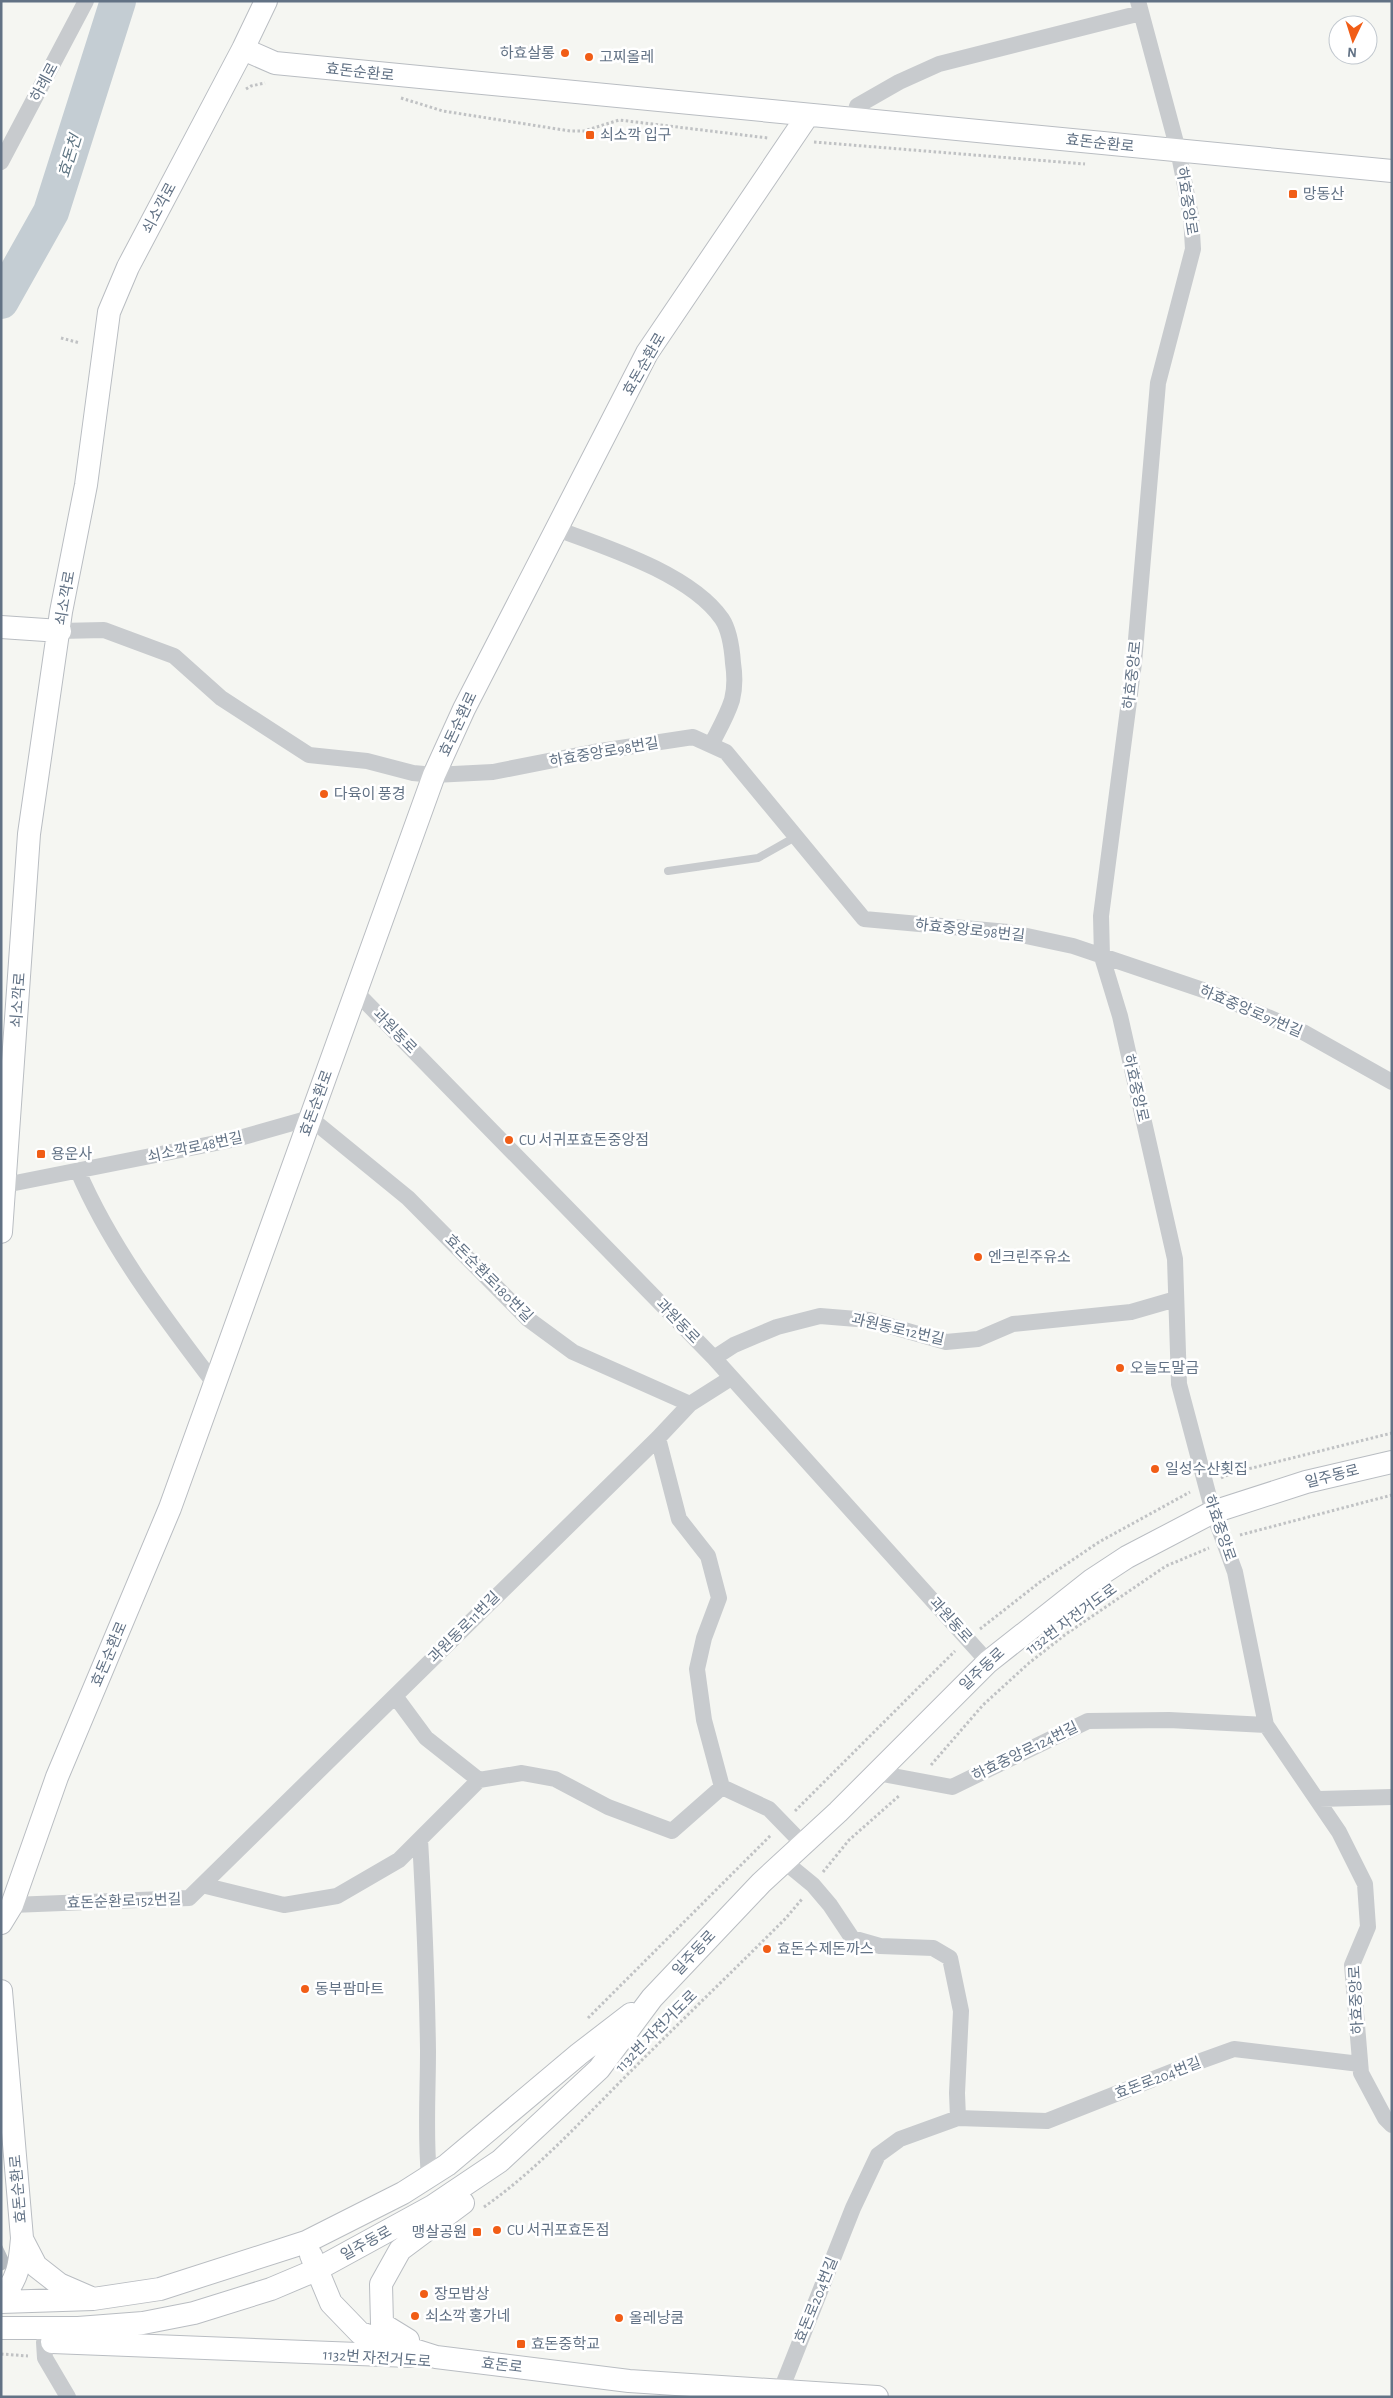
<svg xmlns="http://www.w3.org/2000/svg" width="1393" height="2398" font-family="'Alegreya Sans','Noto Sans KR',sans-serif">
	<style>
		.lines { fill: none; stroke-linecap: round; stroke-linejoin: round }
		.river { stroke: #c4cdd3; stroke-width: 36 }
		.building { fill: #b2b8be }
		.secondary-casing { stroke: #b9bdc2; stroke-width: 24 }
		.path { stroke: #c0c2c4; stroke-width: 3; stroke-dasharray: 2.5 2.5; stroke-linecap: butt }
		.lane { stroke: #c8cbce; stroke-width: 8 }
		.street { stroke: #c8cbce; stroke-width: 16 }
		.secondary { stroke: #fff; stroke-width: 22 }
		.poi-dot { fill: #f15d16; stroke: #fff; stroke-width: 2 }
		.labels { text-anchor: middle; stroke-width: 5; stroke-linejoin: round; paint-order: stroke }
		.poi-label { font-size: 15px; fill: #627285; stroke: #fff; text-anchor: start }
		.street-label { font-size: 15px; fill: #627285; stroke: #fff }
		.water-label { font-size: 16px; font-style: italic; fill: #5e7583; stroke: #fff }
	</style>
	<rect width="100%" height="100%" fill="#f5f6f2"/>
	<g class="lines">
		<path class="river" d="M 1,301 L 51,212 L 118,1"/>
	</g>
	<path class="building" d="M 1,2243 L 12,2266 L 1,2271 Z"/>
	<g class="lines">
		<g class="secondary-casing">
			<path id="secondary" d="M 243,49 L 275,63 L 1392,171
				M 1,627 L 60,631
				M 1,1232 L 29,834 L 61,612 L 86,485 L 109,312 L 128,267 L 243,49 L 266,1
				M 1,1923 L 12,1905 L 57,1777 L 170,1508 L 434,775 L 464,709 L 647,353 L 808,115
				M 1,1991 L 22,2238 C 20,2261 19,2280 1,2297
				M 22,2239 L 36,2266 L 59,2284 L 89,2297
				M 311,2255 L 331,2303 L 360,2333 L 436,2357 L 629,2381 L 877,2397
				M 1,2302 L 93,2299 L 160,2289 L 306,2242 L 403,2193 L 447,2165 L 579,2054 L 631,2014
				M 1,2328 L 78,2328 L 143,2323 L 194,2313 L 271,2289 L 316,2270 L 433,2206 L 500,2161 L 599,2069 L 652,1998 L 761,1883 L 838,1812 L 988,1662 L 1092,1580 L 1127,1557 L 1213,1512 L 1306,1482 L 1392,1462
				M 408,2340 L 382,2324 L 381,2284 L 400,2250 L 463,2203
				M 52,2342 L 410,2356"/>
		</g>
		<path class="path" d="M 246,89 L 251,86 L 265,83
			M 401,98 L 443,111 L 570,131 L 584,131 L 619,120 L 768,138
			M 814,142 L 1085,164
			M 61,338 L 80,343
			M 1221,1478 L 1232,1473 L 1392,1433
			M 1240,1535 L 1392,1495
			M 980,1629 L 1040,1582 L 1099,1542 L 1190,1492
			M 931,1765 L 983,1705 L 1029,1663 L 1066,1634 L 1166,1566 L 1209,1548
			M 795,1811 L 955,1651
			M 823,1872 L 849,1840 L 900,1795
			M 588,2018 L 771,1835
			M 484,2207 C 538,2169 582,2120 629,2073 C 681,2021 734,1970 786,1918 L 802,1899
			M 1,2354 L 28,2356"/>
		<path class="lane" d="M 668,871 L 758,858 L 797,836"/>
		<path class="street" d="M 1138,1 L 1178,150 L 1191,216 L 1193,249 L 1158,383 L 1134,663 L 1101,916 L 1102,957 L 1120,1016 L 1175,1259 L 1179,1384 L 1213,1512 L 1235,1572 L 1266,1725 L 1339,1832 L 1365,1884 L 1368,1927 L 1352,1965 L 1361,2073 L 1385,2118 L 1392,2125
			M 854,119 L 857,106 L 899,82 L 939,64 L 1141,13
			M 1,162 L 86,1
			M 557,529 C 606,547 691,574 722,619 C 730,631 732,649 733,663 C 735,676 735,688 732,700 C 727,716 718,731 711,745
			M 60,631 L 104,630 L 174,656 L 221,698 L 309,755 L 367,761 L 413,773 L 434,775 L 493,772 L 594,752 L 693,737 L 726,752 L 864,919 L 1008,932 L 1073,946 L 1206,991 L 1303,1032 L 1392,1082
			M 355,991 L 714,1358 L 988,1662
			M 78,1171 C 111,1248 164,1317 214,1383
			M 5,1185 L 236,1139 L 310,1118 L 408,1198 L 528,1319 L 573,1352 L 690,1404
			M 714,1358 L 734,1345 L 777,1327 L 820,1316 L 869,1320 L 946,1342 L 978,1339 L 1013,1324 L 1131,1312 L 1176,1299
			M 658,1438 L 679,1519 L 708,1556 L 719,1598 L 704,1638 L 697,1669 L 704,1720 L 722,1787 L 769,1809 L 804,1845
			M 395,1696 L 426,1738 L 479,1780
			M 877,1773 L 952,1787 L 1088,1721 L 1169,1720 L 1266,1725
			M 1319,1799 L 1392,1797
			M 420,1839 C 424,1910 427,1980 428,2051 C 428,2093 425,2134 429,2176
			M 785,1862 L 813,1885 L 830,1905 L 852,1938 L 880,1946 L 933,1948 L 950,1958 L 961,2011 L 957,2093 L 958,2118
			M 202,1885 L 284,1905 L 337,1896 L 399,1860 L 479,1780 L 522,1773 L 555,1779 L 608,1807 L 672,1831 L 722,1787
			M 12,1905 L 189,1898 L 658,1438 L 690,1404 L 731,1378
			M 44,2342 L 45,2358 L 68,2397
			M 781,2390 L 853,2208 L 878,2155 L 900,2139 L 958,2118 L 1047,2121 L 1184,2067 L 1234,2049 L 1360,2064"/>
		<use href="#secondary" class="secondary"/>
	</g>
	<g class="poi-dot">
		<circle cx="565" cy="53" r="5"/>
		<circle cx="589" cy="57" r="5"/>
		<rect x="585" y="130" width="10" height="10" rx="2.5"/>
		<rect x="1288" y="189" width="10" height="10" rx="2.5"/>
		<circle cx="324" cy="794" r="5"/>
		<circle cx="509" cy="1140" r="5"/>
		<rect x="36" y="1149" width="10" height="10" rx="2.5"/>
		<circle cx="978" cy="1257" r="5"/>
		<circle cx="1120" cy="1368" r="5"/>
		<circle cx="1155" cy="1469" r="5"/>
		<circle cx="767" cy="1949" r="5"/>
		<circle cx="305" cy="1989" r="5"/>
		<circle cx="497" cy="2230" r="5"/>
		<rect x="472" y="2227" width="10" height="10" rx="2.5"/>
		<circle cx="424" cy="2294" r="5"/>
		<circle cx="415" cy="2316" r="5"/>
		<circle cx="619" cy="2318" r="5"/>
		<rect x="516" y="2339" width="10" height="10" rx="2.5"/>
	</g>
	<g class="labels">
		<g class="poi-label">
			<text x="555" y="58" text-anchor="end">하효살롱</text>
			<text x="599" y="62">고찌올레</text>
			<text x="600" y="140">쇠소깍 입구</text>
			<text x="1303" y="199">망동산</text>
			<text x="334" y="799">다육이 풍경</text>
			<text x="519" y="1145">CU 서귀포효돈중앙점</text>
			<text x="51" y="1159">용운사</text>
			<text x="988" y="1262">엔크린주유소</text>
			<text x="1130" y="1373">오늘도말금</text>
			<text x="1165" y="1474">일성수산횟집</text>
			<text x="777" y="1954">효돈수제돈까스</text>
			<text x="315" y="1994">동부팜마트</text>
			<text x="507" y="2235">CU 서귀포효돈점</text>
			<text x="467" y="2237" text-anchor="end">맹살공원</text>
			<text x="434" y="2299">장모밥상</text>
			<text x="425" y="2321">쇠소깍 홍가네</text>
			<text x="629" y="2323">올레낭쿰</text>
			<text x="531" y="2349">효돈중학교</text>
		</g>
		<g class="street-label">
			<text transform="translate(360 72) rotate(6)" y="5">효돈순환로</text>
			<text transform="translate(44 82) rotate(-62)" y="5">하례로</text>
			<text transform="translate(1100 143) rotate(6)" y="5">효돈순환로</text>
			<text transform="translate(1187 201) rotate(81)" y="5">하효중앙로</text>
			<text transform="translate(159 208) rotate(-62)" y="5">쇠소깍로</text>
			<text transform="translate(644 364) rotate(-60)" y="5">효돈순환로</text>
			<text transform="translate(65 598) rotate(-80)" y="5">쇠소깍로</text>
			<text transform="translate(1132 675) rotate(-84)" y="5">하효중앙로</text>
			<text transform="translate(458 724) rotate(-65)" y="5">효돈순환로</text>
			<text transform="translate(604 752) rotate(-10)" y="5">하효중앙로98번길</text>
			<text transform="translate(970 930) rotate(6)" y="5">하효중앙로98번길</text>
			<text transform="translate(18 1000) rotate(-86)" y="5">쇠소깍로</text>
			<text transform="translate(1251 1011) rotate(23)" y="5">하효중앙로97번길</text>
			<text transform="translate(395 1031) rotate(46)" y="5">과원동로</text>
			<text transform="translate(1136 1088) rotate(77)" y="5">하효중앙로</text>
			<text transform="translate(316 1103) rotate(-70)" y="5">효돈순환로</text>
			<text transform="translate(195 1147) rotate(-12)" y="5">쇠소깍로48번길</text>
			<text transform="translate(489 1278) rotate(45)" y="5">효돈순환로180번길</text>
			<text transform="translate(678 1321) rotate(46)" y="5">과원동로</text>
			<text transform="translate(898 1329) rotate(13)" y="5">과원동로12번길</text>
			<text transform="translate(1332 1476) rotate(-14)" y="5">일주동로</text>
			<text transform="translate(1220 1528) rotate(71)" y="5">하효중앙로</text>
			<text transform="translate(1071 1619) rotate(-36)" y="5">1132번 자전거도로</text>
			<text transform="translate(951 1620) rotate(48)" y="5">과원동로</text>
			<text transform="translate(464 1627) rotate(-45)" y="5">과원동로11번길</text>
			<text transform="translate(109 1654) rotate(-67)" y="5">효돈순환로</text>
			<text transform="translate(982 1669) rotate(-43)" y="5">일주동로</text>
			<text transform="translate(1025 1751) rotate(-26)" y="5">하효중앙로124번길</text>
			<text transform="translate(124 1901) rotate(-2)" y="5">효돈순환로152번길</text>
			<text transform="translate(694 1953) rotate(-47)" y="5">일주동로</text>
			<text transform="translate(1356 2000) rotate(-93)" y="5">하효중앙로</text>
			<text transform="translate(656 2031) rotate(-45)" y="5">1132번 자전거도로</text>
			<text transform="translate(1158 2078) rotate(-21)" y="5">효돈로204번길</text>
			<text transform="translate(18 2189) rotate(-95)" y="5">효돈순환로</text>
			<text transform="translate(366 2243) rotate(-29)" y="5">일주동로</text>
			<text transform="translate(816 2300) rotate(-68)" y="5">효돈로204번길</text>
			<text transform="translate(377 2358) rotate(4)" y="5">1132번 자전거도로</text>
			<text transform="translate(502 2365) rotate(7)" y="5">효돈로</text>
		</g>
		<g class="water-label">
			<text transform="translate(69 156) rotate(-73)" y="6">효돈천</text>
		</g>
	</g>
	<rect width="1393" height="2398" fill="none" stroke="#627285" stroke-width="5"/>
	<g transform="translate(1353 40) rotate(184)"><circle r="24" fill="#ffffff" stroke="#c0c7ce"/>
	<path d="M0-4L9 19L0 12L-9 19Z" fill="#f15d16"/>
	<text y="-8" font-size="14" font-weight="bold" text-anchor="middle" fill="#627285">N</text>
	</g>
</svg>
